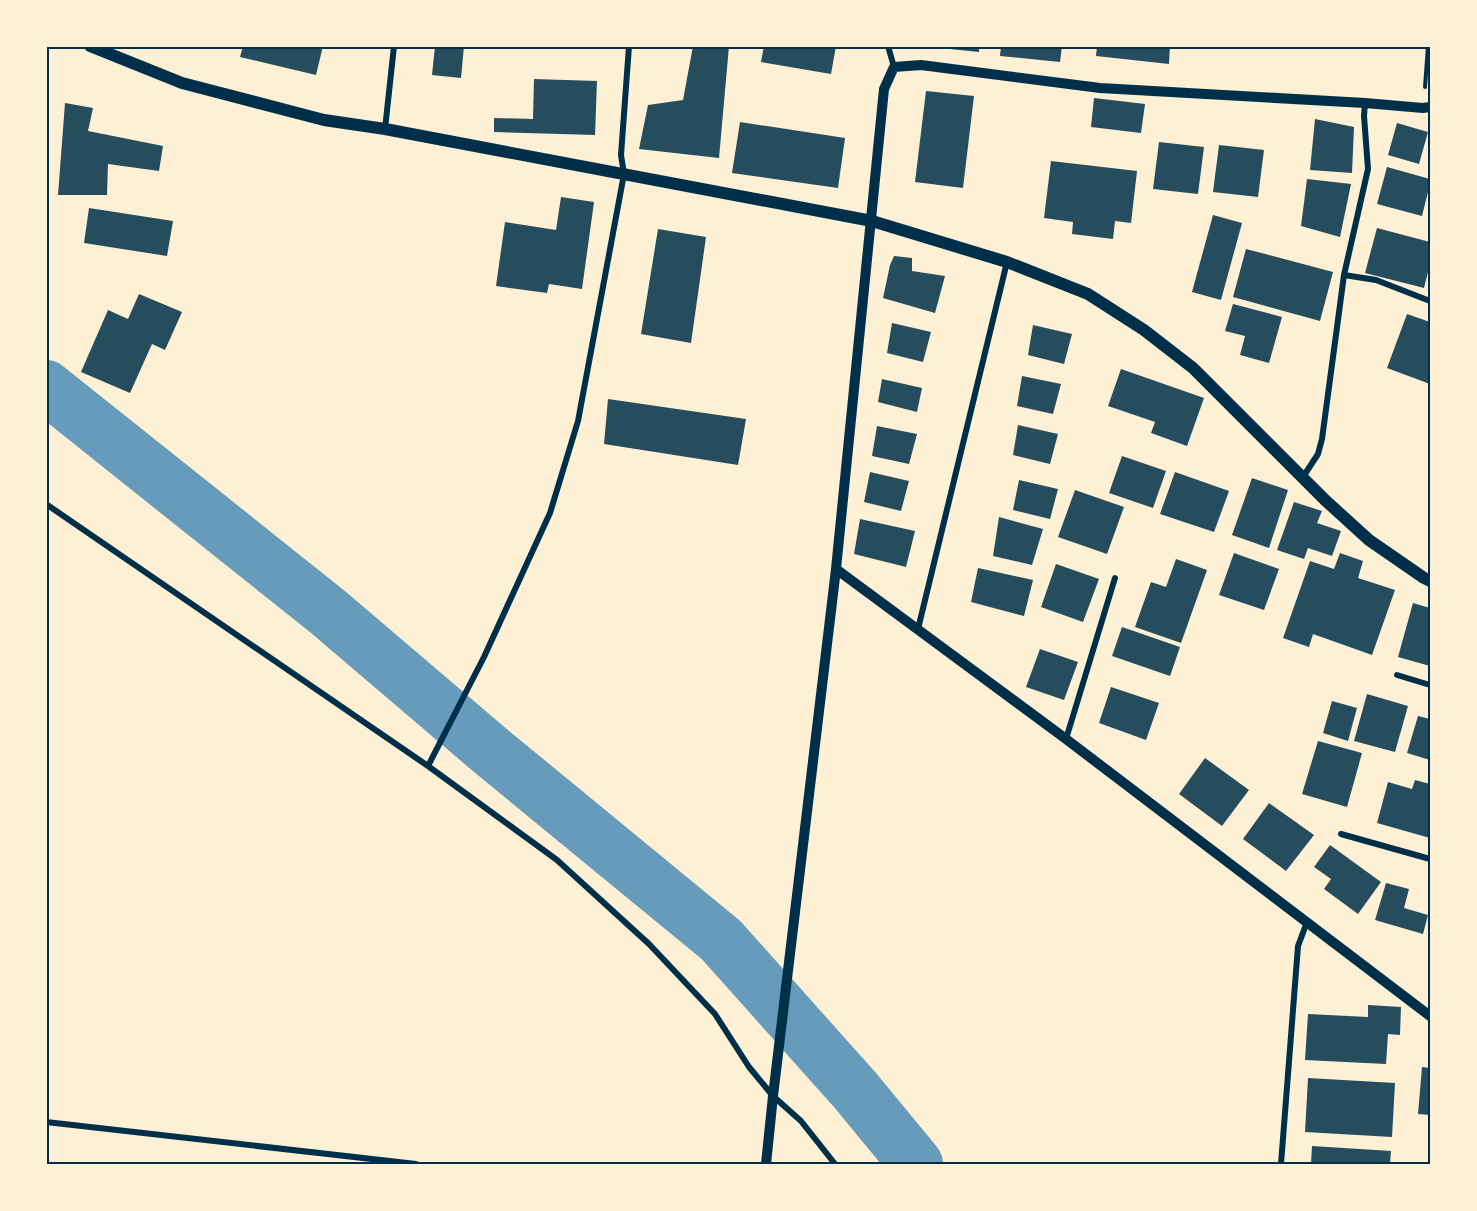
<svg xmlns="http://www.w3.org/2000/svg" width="1477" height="1211" font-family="'Sofia Sans Condensed',sans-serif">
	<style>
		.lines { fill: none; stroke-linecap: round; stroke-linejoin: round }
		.river { stroke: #669bbc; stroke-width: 54 }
		.building { fill: #264d5e }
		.path { stroke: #003049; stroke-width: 4 }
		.minor { stroke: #003049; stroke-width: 6 }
		.tertiary { stroke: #003049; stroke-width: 10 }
		.secondary { stroke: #003049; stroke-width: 12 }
		.neatline { fill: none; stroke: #003049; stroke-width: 2 }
	</style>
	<rect width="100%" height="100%" fill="#fdf0d5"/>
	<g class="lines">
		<path class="river" d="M 46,387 L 328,612 L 491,751 L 721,940 L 855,1090 L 916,1164"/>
	</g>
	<path class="building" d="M 243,46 L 323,46 L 316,75 L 240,57 Z
		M 435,46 L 464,46 L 461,78 L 432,75 Z
		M 693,46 L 729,46 L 719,158 L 639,149 L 648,105 L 683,100 Z
		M 764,46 L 836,46 L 831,74 L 761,62 Z
		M 940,46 L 979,46 L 979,52 L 940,48 Z
		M 1001,46 L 1062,46 L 1060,62 L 1000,56 Z
		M 1097,46 L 1170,46 L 1169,64 L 1096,56 Z
		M 534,79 L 597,81 L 595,135 L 494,132 L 494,118 L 533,119 Z
		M 926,91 L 974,96 L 963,188 L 915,182 Z
		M 1094,98 L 1145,104 L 1141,133 L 1091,127 Z
		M 65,103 L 93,108 L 88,131 L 163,146 L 159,171 L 108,164 L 107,195 L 58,195 Z
		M 1315,119 L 1354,127 L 1352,173 L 1310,170 Z
		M 740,122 L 845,138 L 838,188 L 732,173 Z
		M 1397,123 L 1428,132 L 1419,164 L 1388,155 Z
		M 1159,142 L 1204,147 L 1198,194 L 1153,189 Z
		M 1219,145 L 1264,150 L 1258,197 L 1213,192 Z
		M 1051,161 L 1137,171 L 1131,223 L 1115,221 L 1113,239 L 1072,234 L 1073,222 L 1044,218 Z
		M 1387,167 L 1430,179 L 1430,184 L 1422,216 L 1377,204 Z
		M 1307,179 L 1351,184 L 1340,237 L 1301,226 Z
		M 561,197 L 594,202 L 582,289 L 549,284 L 547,293 L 496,286 L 505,222 L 556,230 Z
		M 89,208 L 173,221 L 167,256 L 84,243 Z
		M 1213,215 L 1242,223 L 1221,300 L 1192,292 Z
		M 1377,228 L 1430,242 L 1430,264 L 1424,288 L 1365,273 Z
		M 658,229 L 706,237 L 691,343 L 641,334 Z
		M 1246,249 L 1333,272 L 1320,321 L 1233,297 Z
		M 894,256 L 912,258 L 912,271 L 945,276 L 935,313 L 883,298 L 890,265 Z
		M 139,294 L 182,312 L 165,350 L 152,344 L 130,393 L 81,372 L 108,310 L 128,319 Z
		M 1233,304 L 1282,317 L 1269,363 L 1240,355 L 1245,336 L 1225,331 Z
		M 1407,314 L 1430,322 L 1430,384 L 1387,368 Z
		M 892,323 L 931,332 L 923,362 L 887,353 Z
		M 1033,325 L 1072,334 L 1064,364 L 1028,355 Z
		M 1121,369 L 1204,398 L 1187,446 L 1151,433 L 1155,422 L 1108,406 Z
		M 1022,376 L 1061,384 L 1053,414 L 1017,406 Z
		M 882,379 L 922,388 L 917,412 L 878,402 Z
		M 608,399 L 746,419 L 738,465 L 604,444 Z
		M 1018,425 L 1058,434 L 1050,464 L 1013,455 Z
		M 877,426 L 917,434 L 909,464 L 872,456 Z
		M 1122,456 L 1166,471 L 1153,508 L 1109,493 Z
		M 870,472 L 909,481 L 901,511 L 864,502 Z
		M 1175,472 L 1229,491 L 1214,532 L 1160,514 Z
		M 1252,478 L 1288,490 L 1269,548 L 1232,535 Z
		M 1019,480 L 1058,489 L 1050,519 L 1013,510 Z
		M 1075,490 L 1124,507 L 1107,554 L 1058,537 Z
		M 1294,502 L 1322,511 L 1317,523 L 1341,531 L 1332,556 L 1308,548 L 1304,559 L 1277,550 Z
		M 999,517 L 1043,529 L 1032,565 L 993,556 Z
		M 860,519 L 915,531 L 906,567 L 854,554 Z
		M 1234,553 L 1279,569 L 1264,610 L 1219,595 Z
		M 1340,553 L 1363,561 L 1358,578 L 1395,590 L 1372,655 L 1313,634 L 1309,647 L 1283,638 L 1310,561 L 1334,569 Z
		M 1176,559 L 1207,570 L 1181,643 L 1135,627 L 1151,582 L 1166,587 Z
		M 1056,564 L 1099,579 L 1083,622 L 1041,607 Z
		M 978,568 L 1033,580 L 1024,616 L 971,602 Z
		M 1413,603 L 1430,608 L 1430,666 L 1398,657 Z
		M 1122,627 L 1180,647 L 1170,676 L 1112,656 Z
		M 1040,649 L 1078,662 L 1064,700 L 1026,687 Z
		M 1111,687 L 1159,703 L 1146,740 L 1099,723 Z
		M 1367,694 L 1408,706 L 1395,752 L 1354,741 Z
		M 1332,701 L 1357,708 L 1348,741 L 1323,733 Z
		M 1418,716 L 1430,719 L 1430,760 L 1407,753 Z
		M 1318,741 L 1362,753 L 1347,807 L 1302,794 Z
		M 1205,758 L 1249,790 L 1222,826 L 1179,794 Z
		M 1415,780 L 1430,784 L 1430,838 L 1377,823 L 1388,782 L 1412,789 Z
		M 1269,803 L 1314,835 L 1286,871 L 1243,839 Z
		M 1330,845 L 1381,882 L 1358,914 L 1324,889 L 1331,879 L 1314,867 Z
		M 1386,883 L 1409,889 L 1404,908 L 1428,915 L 1423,934 L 1375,920 Z
		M 1368,1005 L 1401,1007 L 1400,1035 L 1388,1034 L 1386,1064 L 1305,1060 L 1308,1014 L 1368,1017 Z
		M 1422,1067 L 1430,1068 L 1430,1115 L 1418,1114 Z
		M 1308,1078 L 1395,1083 L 1392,1137 L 1305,1132 Z
		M 1312,1146 L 1391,1151 L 1390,1164 L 1311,1164 Z"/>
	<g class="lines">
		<path class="path" d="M 1425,87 L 1428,46"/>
		<path class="minor" d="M 888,46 L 894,67
			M 385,129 L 394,46
			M 1344,275 L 1376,280 L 1430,301
			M 1303,477 L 1318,454 L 1322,439 L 1344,275 L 1368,169 L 1364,116 L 1365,103
			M 46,504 L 428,766 L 557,860 L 649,944 L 715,1014 L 749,1067 L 773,1096 L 801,1121 L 835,1164
			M 918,629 L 1007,262
			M 1397,675 L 1430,685
			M 1066,739 L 1115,578
			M 428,766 L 484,657 L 550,513 L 578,421 L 624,174 L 621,155 L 629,46
			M 1341,834 L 1430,859
			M 46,1122 L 416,1164
			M 1281,1164 L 1298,946 L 1307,922"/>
		<path class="tertiary" d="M 836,569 L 1066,739 L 1430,1016
			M 766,1164 L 773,1096 L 836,569 L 884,89 L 894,67 L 921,65 L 1100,88 L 1365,103 L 1423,108 L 1430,107"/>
		<path class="secondary" d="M 90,46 L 182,83 L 324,120 L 385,129 L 872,221 L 1007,262 L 1088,294 L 1144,330 L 1193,368 L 1325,500 L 1369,540 L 1424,578 L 1430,581"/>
	</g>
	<rect width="1477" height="1211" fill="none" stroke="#fdf0d5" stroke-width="96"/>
	<rect x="48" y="48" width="1381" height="1115" class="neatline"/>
</svg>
